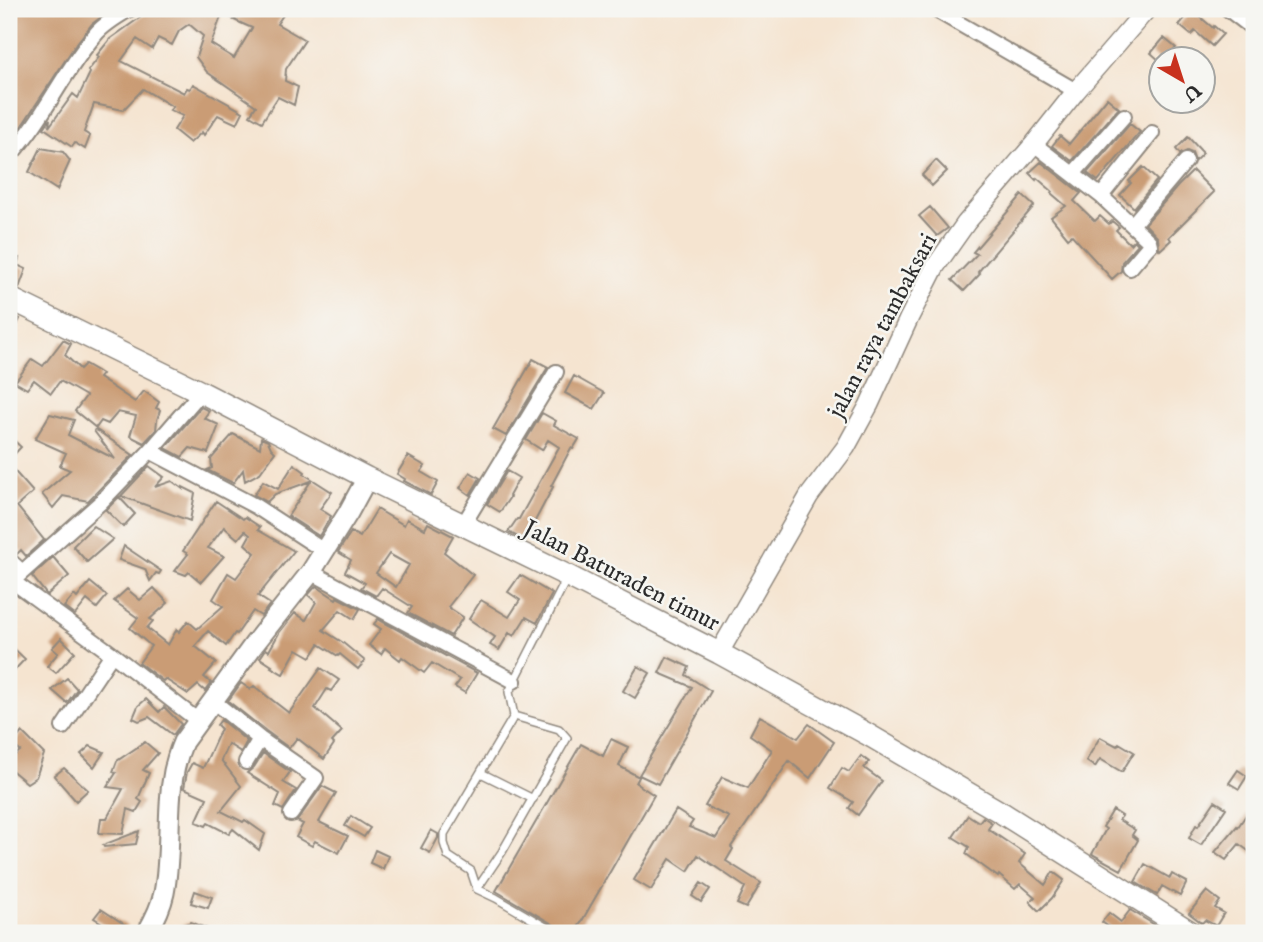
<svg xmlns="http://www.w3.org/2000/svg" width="1263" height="942" font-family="'IM FELL English',serif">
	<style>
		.building { fill: #ca9c74; fill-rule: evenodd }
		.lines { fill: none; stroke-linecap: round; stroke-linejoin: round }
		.service-casing { stroke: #90887e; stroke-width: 10 }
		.minor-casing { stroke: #90887e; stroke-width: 18 }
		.tertiary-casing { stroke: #90887e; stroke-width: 21 }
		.secondary-casing { stroke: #90887e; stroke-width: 23 }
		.primary-casing { stroke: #90887e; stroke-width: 24 }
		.service { stroke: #fff; stroke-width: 7 }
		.minor { stroke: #fff; stroke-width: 14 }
		.tertiary { stroke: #fff; stroke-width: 18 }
		.secondary { stroke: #fff; stroke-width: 19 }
		.primary { stroke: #fff; stroke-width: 21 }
		.labels { text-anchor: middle; stroke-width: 5; stroke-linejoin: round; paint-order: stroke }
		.street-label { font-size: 24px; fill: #2b2b2b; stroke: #f6f6f2 }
	</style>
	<rect width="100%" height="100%" fill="#f6f6f2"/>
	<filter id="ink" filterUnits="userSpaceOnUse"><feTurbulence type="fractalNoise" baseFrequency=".0143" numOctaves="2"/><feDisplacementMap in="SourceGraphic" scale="14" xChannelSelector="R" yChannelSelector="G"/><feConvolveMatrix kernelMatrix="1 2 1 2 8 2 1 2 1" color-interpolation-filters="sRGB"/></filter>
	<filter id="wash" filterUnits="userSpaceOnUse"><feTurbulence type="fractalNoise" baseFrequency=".00686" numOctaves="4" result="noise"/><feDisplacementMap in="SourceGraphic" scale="28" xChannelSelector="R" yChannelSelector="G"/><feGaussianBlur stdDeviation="1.57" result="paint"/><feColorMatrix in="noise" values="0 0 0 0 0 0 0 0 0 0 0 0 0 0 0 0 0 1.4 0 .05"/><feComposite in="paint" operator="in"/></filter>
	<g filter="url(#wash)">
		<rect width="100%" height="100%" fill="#f5e4d0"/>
		<g id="blocks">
			<path class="building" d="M 9,9 L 112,9 L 92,24 L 76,44 L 19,130 L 9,125 Z
				M 152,9 L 222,9 L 225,15 L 222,14 L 211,44 L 234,58 L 252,28 L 234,20 L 242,15 L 243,9 L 287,9 L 277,24 L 305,40 L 286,69 L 285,81 L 298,87 L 294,105 L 278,97 L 262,122 L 250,115 L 256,106 L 207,72 L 196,57 L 203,36 L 189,24 L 179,31 L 172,45 L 158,38 L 152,49 L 137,39 L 121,61 L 184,93 L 187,88 L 190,89 L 193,84 L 243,112 L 237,124 L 218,115 L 204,135 L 202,132 L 190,143 L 174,130 L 183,116 L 170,110 L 173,107 L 143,89 L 123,110 L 94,104 L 84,132 L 90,136 L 85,149 L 75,143 L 72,147 L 44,128 L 50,119 L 49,127 L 73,94 L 78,98 L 90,73 L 88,71 L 99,57 L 97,55 L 110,39 Z
				M 1192,10 L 1213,28 L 1214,26 L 1223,34 L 1212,46 L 1195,31 L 1191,35 L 1179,25 Z
				M 1164,38 L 1176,48 L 1166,60 L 1161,60 L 1161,62 L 1151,53 Z
				M 1107,98 L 1119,108 L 1072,161 L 1052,146 L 1060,136 L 1069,144 Z
				M 1130,124 L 1140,132 L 1098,181 L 1087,173 Z
				M 1188,137 L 1203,153 L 1195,161 L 1192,153 L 1187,151 L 1180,154 L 1176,149 Z
				M 41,148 L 63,152 L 70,161 L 57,190 L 29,172 Z
				M 936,160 L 947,171 L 932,186 L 922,175 Z
				M 1041,162 L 1081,193 L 1074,201 L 1095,221 L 1100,216 L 1109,224 L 1112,221 L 1119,227 L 1116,230 L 1130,244 L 1134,240 L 1138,244 L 1122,262 L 1121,271 L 1112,279 L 1072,235 L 1068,238 L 1051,217 L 1066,206 L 1051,193 L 1052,191 L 1037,178 L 1036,180 L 1029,173 Z
				M 1143,167 L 1157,180 L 1134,208 L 1120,195 L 1131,183 L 1129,181 Z
				M 1193,171 L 1214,192 L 1169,237 L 1171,240 L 1160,250 L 1159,249 L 1158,238 L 1145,224 L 1178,186 Z
				M 1022,195 L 1034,206 L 978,272 L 980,274 L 964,291 L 952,280 L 977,254 L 973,252 Z
				M 930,207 L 948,228 L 937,236 L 919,216 Z
				M 9,255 L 19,258 L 17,265 L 26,269 L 19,288 L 9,285 Z
				M 9,313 L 20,319 L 9,341 Z
				M 63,340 L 71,344 L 65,355 L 80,369 L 85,364 L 102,374 L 99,378 L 135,402 L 144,391 L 159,402 L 156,408 L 160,410 L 157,420 L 156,430 L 144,443 L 130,436 L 136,416 L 118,412 L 108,424 L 101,421 L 96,428 L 75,411 L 86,396 L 60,381 L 51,393 L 34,380 L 27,389 L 15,382 L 32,359 L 43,366 Z
				M 533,359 L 548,367 L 506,436 L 493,429 Z
				M 574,376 L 604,393 L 594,409 L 565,393 Z
				M 201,407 L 209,411 L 204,418 L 219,425 L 208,453 L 190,448 L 182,457 L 165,448 Z
				M 542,413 L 556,421 L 554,425 L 579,439 L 573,449 L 571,448 L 551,486 L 553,487 L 535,521 L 522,539 L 508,532 L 517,519 L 519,519 L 559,447 L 548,440 L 542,450 L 526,440 Z
				M 50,414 L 74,420 L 68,435 L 115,459 L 94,431 L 95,429 L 133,455 L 88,501 L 63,496 L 53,508 L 42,494 L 70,470 L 60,466 L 66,453 L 35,439 Z
				M 233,434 L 260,448 L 261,438 L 268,441 L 271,448 L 275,452 L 260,473 L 245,481 L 243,470 L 233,483 L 207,470 L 212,468 L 211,459 Z
				M 9,436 L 21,447 L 9,460 Z
				M 408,456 L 425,466 L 421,472 L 438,482 L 431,495 L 404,481 L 405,479 L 397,474 Z
				M 294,464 L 305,472 L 304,474 L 332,492 L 320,509 L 331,516 L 319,536 L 288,516 L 311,481 L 275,494 L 267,502 L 254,495 L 263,481 L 278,489 Z
				M 9,465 L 33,492 L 17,506 L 44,540 L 26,556 L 21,550 L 17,554 L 9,547 Z
				M 149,466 L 164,477 L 155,487 L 172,481 L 183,489 L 183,487 L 195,493 L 190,521 L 121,496 Z
				M 507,471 L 519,478 L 509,496 L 510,497 L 500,512 L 487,504 Z
				M 470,472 L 480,478 L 470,495 L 460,488 Z
				M 119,497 L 135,514 L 123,527 L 106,510 Z
				M 216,501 L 243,519 L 245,517 L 260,527 L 258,530 L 294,551 L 258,596 L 270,604 L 261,616 L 253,611 L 237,634 L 235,633 L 226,646 L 208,631 L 195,646 L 216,663 L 204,677 L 211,683 L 205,691 L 198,685 L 188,694 L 165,679 L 163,681 L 139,663 L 151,646 L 130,628 L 138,618 L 114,601 L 127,589 L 140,600 L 154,588 L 168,603 L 150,619 L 153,621 L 147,628 L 168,645 L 177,629 L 179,632 L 188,621 L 197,629 L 223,606 L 213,599 L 228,573 L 236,578 L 255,553 L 245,544 L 250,535 L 245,531 L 238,539 L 224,527 L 208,548 L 224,556 L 201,582 L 189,572 L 186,575 L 175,571 L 188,554 L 183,551 Z
				M 377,509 L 404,525 L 407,519 L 425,529 L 428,523 L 453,536 L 444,552 L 473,575 L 448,607 L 463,617 L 451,636 L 408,613 L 412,607 L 382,588 L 376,596 L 361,588 L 365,583 L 345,572 L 351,560 L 338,552 L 351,532 L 360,537 ZM 389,554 L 409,565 L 396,587 L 376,573 Z
				M 93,526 L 113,539 L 87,562 L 73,546 Z
				M 124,546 L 161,571 L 159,574 L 156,573 L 150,581 L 145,569 L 119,560 Z
				M 53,557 L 69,576 L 47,595 L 32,576 Z
				M 520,575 L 552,594 L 537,623 L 526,617 L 514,636 L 509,633 L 499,650 L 490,645 L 495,637 L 469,619 L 481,600 L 509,617 L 520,600 L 508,592 Z
				M 90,582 L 107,596 L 97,608 L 87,600 L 75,615 L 64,607 L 74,595 L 77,598 Z
				M 316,586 L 336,599 L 337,597 L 360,609 L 354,619 L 340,610 L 323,630 L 342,642 L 365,661 L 358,669 L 340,654 L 338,656 L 319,644 L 311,657 L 297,649 L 283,674 L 271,667 L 272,666 L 260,658 L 266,649 L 269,651 L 279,633 L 295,613 L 306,620 L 316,602 L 308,595 Z
				M 378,619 L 477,673 L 465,693 L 455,687 L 460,680 L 432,663 L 424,673 L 402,657 L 400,660 L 385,648 L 381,654 L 369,645 L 381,629 L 374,624 Z
				M 61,638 L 75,652 L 56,673 L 47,666 L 58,653 L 52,648 Z
				M 9,644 L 25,659 L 9,676 Z
				M 667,657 L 689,667 L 686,675 L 711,691 L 658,784 L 639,775 L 692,687 L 659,673 Z
				M 638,666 L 650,673 L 635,698 L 623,691 Z
				M 321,668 L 339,680 L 331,691 L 327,689 L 315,708 L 342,731 L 332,742 L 334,744 L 324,759 L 297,738 L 289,748 L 266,731 L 228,701 L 241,683 L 250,689 L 254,686 L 289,713 Z
				M 67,678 L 77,689 L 67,703 L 52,690 Z
				M 146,699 L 159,712 L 164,707 L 181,724 L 173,735 L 149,717 L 139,721 L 133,718 L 138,706 Z
				M 760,716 L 798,738 L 809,724 L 834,742 L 810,778 L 789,761 L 731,847 L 733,849 L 726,861 L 761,883 L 746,908 L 737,904 L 745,887 L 698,855 L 688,871 L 670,859 L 651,890 L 634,880 L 676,810 L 693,821 L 689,827 L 716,838 L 729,817 L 705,806 L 722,777 L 748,788 L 772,750 L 750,735 Z
				M 221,720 L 247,741 L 241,752 L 228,744 L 221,760 L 241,786 L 221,811 L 243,822 L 245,820 L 265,834 L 259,850 L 233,829 L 229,834 L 208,823 L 206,826 L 196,822 L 207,798 L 184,788 L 187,772 L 192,763 L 203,768 L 221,729 L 217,725 Z
				M 22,732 L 44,754 L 36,777 L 27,783 L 9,768 L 9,760 L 20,751 L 12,744 Z
				M 1100,737 L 1117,746 L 1119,743 L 1134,752 L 1122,772 L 1100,759 L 1095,767 L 1086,761 Z
				M 611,739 L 628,747 L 619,766 L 639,777 L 636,783 L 654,795 L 575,933 L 568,933 L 496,891 L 581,744 L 603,756 Z
				M 145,742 L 158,753 L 143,770 L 149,773 L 138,799 L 142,802 L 136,812 L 128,809 L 123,834 L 99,833 L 101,818 L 107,818 L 123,789 L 107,787 L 116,773 L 113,772 L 117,761 Z
				M 90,746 L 104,752 L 94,767 L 81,754 Z
				M 263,753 L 290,772 L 283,782 L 296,790 L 283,810 L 275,806 L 280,794 L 247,773 L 254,767 Z
				M 861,756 L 869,762 L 864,768 L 882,781 L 858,815 L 849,808 L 853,802 L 830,788 L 842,768 L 849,772 Z
				M 64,768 L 88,790 L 76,801 L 54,776 Z
				M 1238,770 L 1247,776 L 1239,789 L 1229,783 Z
				M 322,786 L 336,793 L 319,822 L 348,836 L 339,853 L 315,841 L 312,846 L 296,837 L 303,824 L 297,821 Z
				M 1215,801 L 1226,808 L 1201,845 L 1189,838 L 1196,825 L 1198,826 Z
				M 1254,803 L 1254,855 L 1239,844 L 1226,860 L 1215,852 L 1237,826 L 1238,827 Z
				M 1113,810 L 1122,816 L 1119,820 L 1135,830 L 1132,835 L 1138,840 L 1121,870 L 1092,854 L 1106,829 L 1103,827 Z
				M 968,815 L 979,822 L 983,817 L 992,823 L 988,829 L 1025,854 L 1019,863 L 1045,885 L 1053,872 L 1064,880 L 1052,898 L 1039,911 L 1030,902 L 1035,897 L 1020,884 L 1015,889 L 999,875 L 998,877 L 966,854 L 969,847 L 953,837 Z
				M 351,816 L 370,828 L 364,837 L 345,826 Z
				M 431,830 L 438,834 L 438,838 L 430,853 L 421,848 Z
				M 139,831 L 136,844 L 104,847 L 103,845 Z
				M 375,850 L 388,856 L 383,869 L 370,863 Z
				M 1145,864 L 1170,878 L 1172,874 L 1187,882 L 1180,896 L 1162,886 L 1157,895 L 1135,882 Z
				M 701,883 L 710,889 L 701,902 L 692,896 Z
				M 195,891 L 212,897 L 208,908 L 191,903 Z
				M 1207,891 L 1220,901 L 1215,908 L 1224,913 L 1216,926 L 1205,920 L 1202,923 L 1189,913 Z
				M 101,909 L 127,926 L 122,933 L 118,933 L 94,918 Z
				M 1130,910 L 1168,933 L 1117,933 L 1102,922 L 1109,913 L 1121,922 Z
				M 191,922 L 217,933 L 162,933 L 162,932 Z"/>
		</g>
	</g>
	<g filter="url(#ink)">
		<use href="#blocks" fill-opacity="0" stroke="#90887e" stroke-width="2"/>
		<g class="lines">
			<g class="service-casing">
				<path id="service" d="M 481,773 L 533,799
					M 477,889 L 502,852 L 567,738 L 559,729 L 514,716
					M 556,933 L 496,898 L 477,889 L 471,871 L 448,856 L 444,843 L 444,834 L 514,716 L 509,692 L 566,580"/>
			</g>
			<g class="minor-casing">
				<path id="minor" d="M 232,9 L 234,10
					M 934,9 L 1076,91
					M 1228,9 L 1254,29
					M 1034,144 L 1101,196 L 1149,241 L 1150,245 L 1147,248 L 1130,268
					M 9,156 C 44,120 62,73 95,35 C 104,24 118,16 130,9
					M 1073,174 L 1124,116
					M 1101,196 L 1152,133
					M 1132,225 L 1186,161
					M 150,451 L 255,506 L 324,551
					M 463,525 L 556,372
					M 9,560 L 22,572
					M 311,572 L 514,681
					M 12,581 L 112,654 L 197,720
					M 9,584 L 101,502 L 150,451 L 201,392
					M 213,701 L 260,739 L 316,778 L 291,814
					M 63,727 L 112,654
					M 246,762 L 260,739"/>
			</g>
			<g class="tertiary-casing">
				<path id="tertiary" d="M 719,653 L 809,496 L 846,447 L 869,405 L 909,318 L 935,267 L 966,223 L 1034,144 L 1076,91 L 1147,9"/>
			</g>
			<g class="secondary-casing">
				<path id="secondary" d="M 147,933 C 154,921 161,907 164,893 C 174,843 162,790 183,742 L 255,643 L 311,572 L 348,513 L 367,478"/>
			</g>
			<g class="primary-casing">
				<path id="primary" d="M 9,298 L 201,392 L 367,478 L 568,576 L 719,653 L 867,734 L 1002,813 L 1192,933"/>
			</g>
			<use href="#service" class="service"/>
			<use href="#minor" class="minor"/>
			<use href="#tertiary" class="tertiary"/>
			<use href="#secondary" class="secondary"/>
			<use href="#primary" class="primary"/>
		</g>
	</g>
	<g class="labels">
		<g class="street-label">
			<text transform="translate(882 325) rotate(-62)" y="8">jalan raya tambaksari</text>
			<text transform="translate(622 575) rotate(27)" y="8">Jalan Baturaden timur</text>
		</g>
	</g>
	<rect width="1263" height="942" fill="none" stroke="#f6f6f2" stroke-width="35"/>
	<g transform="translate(1182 80) rotate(141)"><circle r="33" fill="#f6f6f2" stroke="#a5a5a2" stroke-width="2"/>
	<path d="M0-5L12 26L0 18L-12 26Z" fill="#c8321e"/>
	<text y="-10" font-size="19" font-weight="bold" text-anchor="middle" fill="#2b2b2b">U</text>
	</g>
</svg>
